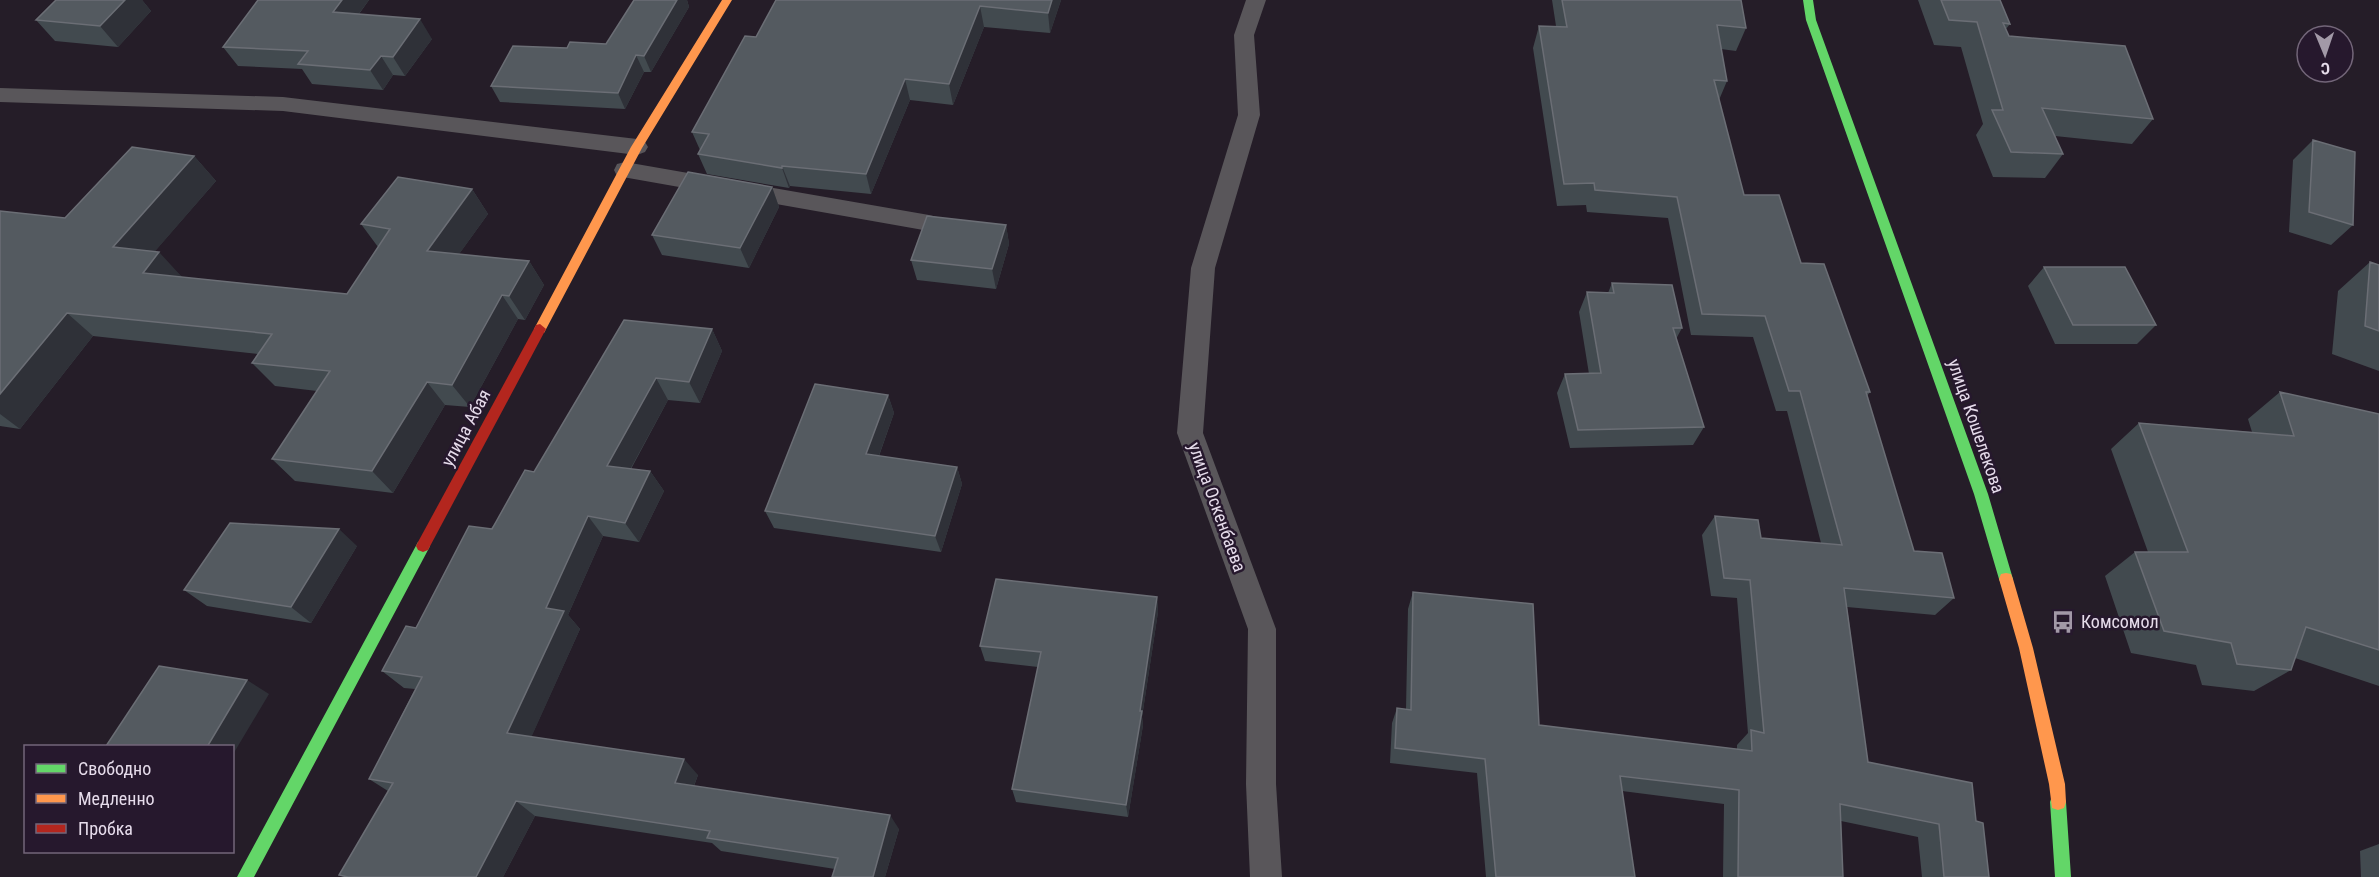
<svg xmlns="http://www.w3.org/2000/svg" width="2379" height="877" font-family="'Roboto Condensed',sans-serif">
	<style>
		.lines { fill: none; stroke-linecap: round; stroke-linejoin: round }
		.lane { fill: #59565a; fill-rule: evenodd }
		.fast { fill: #63d668; fill-rule: evenodd }
		.slow { fill: #ff974d; fill-rule: evenodd }
		.jam { fill: #b3261e; fill-rule: evenodd }
		.wall { fill: #424a4f }
		.shaded-wall { fill: #2f3138 }
		.building { fill: #545a60; stroke: #6b6e75; stroke-width: 1.5 }
		.labels { text-anchor: middle; stroke-width: 5; stroke-linejoin: round; paint-order: stroke }
		.street-label { font-size: 18px; fill: #e6dceb; stroke: #26182d }
		.poi-label { font-size: 18px; fill: #e6dceb; stroke: #26182d; text-anchor: start }
	</style>
	<rect width="100%" height="100%" fill="#251d28"/>
	<g class="lines">
		<path class="lane" d="M 1246,0 L 1266,0 L 1254,35 L 1260,115 L 1215,268 L 1203,433 L 1276,629 L 1276,784 L 1282,877 L 1250,877 L 1246,784 L 1248,629 L 1177,433 L 1191,268 L 1238,115 L 1234,35 Z
			M 0,88 L 283,97 L 637,139 L 645,142 L 648,147 L 645,152 L 637,155 L 283,111 L 0,102 Z
			M 625,162 L 929,215 L 937,217 L 940,223 L 937,229 L 929,231 L 617,176 L 614,170 L 617,164 Z"/>
		<path class="fast" d="M 1803,0 L 1813,0 L 1816,20 L 1988,494 L 2013,579 L 2011,584 L 2006,585 L 2001,584 L 1999,579 L 1974,494 L 1806,20 Z
			M 423,540 L 428,542 L 430,546 L 428,550 L 254,877 L 237,877 L 418,542 Z
			M 2058,794 L 2064,796 L 2066,802 L 2071,877 L 2055,877 L 2050,802 L 2052,796 Z"/>
		<path class="slow" d="M 722,0 L 732,0 L 642,148 L 544,333 L 536,333 L 534,329 L 631,147 Z
			M 2006,573 L 2011,574 L 2013,579 L 2033,648 L 2065,784 L 2066,802 L 2064,808 L 2058,810 L 2052,808 L 2049,784 L 2019,648 L 1999,579 L 2001,574 Z"/>
		<path class="jam" d="M 540,324 L 546,329 L 428,550 L 423,552 L 418,550 L 416,546 L 418,542 L 536,325 Z"/>
	</g>
	<path class="wall" d="M 56,0 L 142,0 L 151,11 L 118,47 L 55,41 L 36,20 Z
		M 258,0 L 369,0 L 359,14 L 432,39 L 405,76 L 393,75 L 383,90 L 312,84 L 302,69 L 238,66 L 223,47 Z
		M 634,0 L 687,0 L 689,7 L 651,72 L 644,72 L 625,109 L 500,102 L 491,86 L 567,48 L 606,44 Z
		M 776,0 L 1061,0 L 1050,33 L 984,27 L 953,105 L 910,100 L 871,194 L 790,186 L 789,188 L 707,174 L 698,154 L 700,150 L 692,132 L 756,37 Z
		M 1552,0 L 1741,0 L 1746,28 L 1736,51 L 1721,49 L 1727,81 L 1719,100 L 1744,195 L 1801,263 L 1870,392 L 1867,396 L 1914,551 L 1954,598 L 1935,615 L 1847,607 L 1868,762 L 1976,821 L 1989,877 L 1922,877 L 1918,837 L 1841,821 L 1843,877 L 1723,877 L 1724,804 L 1622,791 L 1635,877 L 1486,877 L 1477,773 L 1390,763 L 1392,723 L 1397,708 L 1406,709 L 1408,609 L 1413,592 L 1539,725 L 1737,749 L 1737,745 L 1748,733 L 1737,598 L 1711,596 L 1702,535 L 1715,516 L 1761,538 L 1821,543 L 1787,411 L 1776,411 L 1753,337 L 1691,335 L 1668,218 L 1587,212 L 1586,205 L 1557,206 L 1533,48 L 1539,26 L 1556,26 Z
		M 1918,0 L 2000,0 L 2010,24 L 2006,29 L 2009,36 L 2153,119 L 2132,144 L 2055,136 L 2063,154 L 2045,178 L 1993,177 L 1976,135 L 1983,124 L 1961,47 L 1934,45 Z
		M 2313,140 L 2353,225 L 2331,245 L 2289,232 L 2293,160 Z
		M 194,156 L 216,181 L 154,252 L 182,277 L 347,294 L 378,247 L 361,224 L 472,189 L 488,214 L 459,254 L 529,261 L 544,285 L 525,320 L 518,319 L 470,407 L 445,405 L 393,493 L 295,481 L 272,459 L 317,391 L 275,386 L 252,363 L 258,354 L 93,336 L 20,429 L 0,426 L 0,211 L 65,218 Z
		M 772,187 L 779,207 L 749,268 L 662,255 L 652,235 Z
		M 1006,225 L 1009,244 L 996,289 L 917,280 L 911,260 Z
		M 2370,262 L 2379,265 L 2379,371 L 2332,354 L 2338,291 Z
		M 2044,267 L 2156,325 L 2137,344 L 2055,344 L 2028,286 Z
		M 1612,283 L 1682,328 L 1676,339 L 1704,427 L 1693,445 L 1570,448 L 1557,393 L 1565,374 L 1589,374 L 1579,312 L 1587,292 L 1608,293 Z
		M 712,329 L 722,351 L 700,403 L 668,400 L 631,469 L 650,471 L 664,491 L 639,542 L 603,536 L 568,615 L 580,629 L 531,737 L 698,775 L 694,786 L 899,829 L 885,877 L 832,877 L 835,869 L 721,851 L 712,843 L 535,816 L 503,877 L 344,877 L 339,875 L 388,791 L 369,779 L 415,689 L 404,688 L 382,671 L 534,472 Z
		M 2280,392 L 2379,414 L 2379,686 L 2295,658 L 2291,670 L 2254,691 L 2202,685 L 2196,665 L 2131,653 L 2105,576 L 2135,552 L 2148,552 L 2111,449 L 2139,423 L 2252,432 L 2248,419 Z
		M 888,395 L 894,413 L 879,456 L 957,467 L 962,484 L 941,552 L 774,528 L 765,511 Z
		M 357,546 L 311,623 L 207,606 L 184,590 Z
		M 1157,597 L 1158,612 L 1142,717 L 1143,725 L 1128,817 L 1016,802 L 1012,789 L 1038,667 L 985,661 L 980,646 Z
		M 2379,844 L 2379,877 L 2361,877 L 2360,851 Z"/>
	<path class="shaded-wall" d="M 125,0 L 142,0 L 151,11 L 118,47 L 100,26 Z
		M 342,0 L 369,0 L 346,31 L 333,12 Z
		M 677,0 L 687,0 L 689,7 L 651,72 L 644,56 Z
		M 1052,0 L 1061,0 L 1050,33 L 1048,13 Z
		M 980,6 L 984,27 L 953,105 L 949,84 Z
		M 420,19 L 432,39 L 405,76 L 393,57 Z
		M 636,55 L 644,72 L 625,109 L 618,93 Z
		M 381,56 L 393,75 L 383,90 L 370,70 Z
		M 905,79 L 910,100 L 871,194 L 866,174 Z
		M 194,156 L 216,181 L 138,271 L 113,247 Z
		M 782,166 L 790,186 L 789,188 L 782,168 Z
		M 772,187 L 779,207 L 749,268 L 740,248 Z
		M 472,189 L 488,214 L 444,275 L 427,251 Z
		M 1006,225 L 1009,244 L 996,289 L 992,269 Z
		M 159,252 L 182,277 L 143,273 Z
		M 529,261 L 544,285 L 525,320 L 509,296 Z
		M 502,295 L 518,319 L 470,407 L 452,385 Z
		M 67,313 L 93,336 L 20,429 L 0,414 L 0,394 Z
		M 712,329 L 722,351 L 700,403 L 689,382 Z
		M 656,378 L 668,400 L 621,486 L 607,466 Z
		M 427,382 L 445,405 L 393,493 L 372,471 Z
		M 888,395 L 894,413 L 873,472 L 866,454 Z
		M 957,467 L 962,484 L 941,552 L 935,536 Z
		M 650,471 L 664,491 L 639,542 L 625,523 Z
		M 588,516 L 603,536 L 568,615 L 580,629 L 526,749 L 507,733 L 546,608 Z
		M 339,529 L 357,546 L 311,623 L 291,607 Z
		M 1157,597 L 1158,612 L 1142,717 L 1143,725 L 1128,817 L 1126,805 Z
		M 247,680 L 269,694 L 232,756 L 232,747 L 207,747 Z
		M 684,759 L 698,775 L 689,798 L 675,783 Z
		M 516,801 L 535,816 L 503,877 L 476,877 Z
		M 890,815 L 899,829 L 885,877 L 873,877 Z"/>
	<path class="building" d="M 56,0 L 125,0 L 100,26 L 36,20 Z
		M 258,0 L 342,0 L 333,12 L 420,19 L 393,57 L 381,56 L 370,70 L 298,64 L 308,51 L 223,47 Z
		M 634,0 L 677,0 L 644,56 L 636,55 L 618,93 L 491,86 L 513,46 L 567,48 L 570,42 L 606,44 Z
		M 776,0 L 1052,0 L 1048,13 L 980,6 L 949,84 L 905,79 L 866,174 L 782,166 L 782,168 L 698,154 L 709,134 L 692,132 L 745,36 L 756,37 Z
		M 1562,0 L 1741,0 L 1746,28 L 1717,25 L 1727,81 L 1714,80 L 1744,195 L 1779,195 L 1801,263 L 1824,264 L 1870,392 L 1866,392 L 1914,551 L 1942,553 L 1954,598 L 1844,588 L 1868,762 L 1972,783 L 1976,821 L 1983,823 L 1989,877 L 1944,877 L 1939,824 L 1840,804 L 1843,877 L 1738,877 L 1739,790 L 1620,776 L 1635,877 L 1496,877 L 1485,759 L 1395,748 L 1397,708 L 1411,710 L 1413,592 L 1533,604 L 1539,725 L 1752,751 L 1751,730 L 1764,733 L 1750,580 L 1724,578 L 1715,516 L 1758,520 L 1761,538 L 1842,545 L 1800,391 L 1789,391 L 1765,316 L 1702,314 L 1677,197 L 1595,190 L 1594,183 L 1564,184 L 1539,26 L 1567,27 Z
		M 1941,0 L 2000,0 L 2010,24 L 2003,23 L 2009,36 L 2125,46 L 2153,119 L 2042,108 L 2063,154 L 2011,152 L 1992,110 L 2003,110 L 1977,22 L 1949,20 Z
		M 2313,140 L 2355,152 L 2353,225 L 2309,212 Z
		M 132,147 L 194,156 L 113,247 L 159,252 L 143,273 L 347,294 L 390,229 L 361,224 L 398,177 L 472,189 L 427,251 L 529,261 L 509,296 L 502,295 L 452,385 L 427,382 L 372,471 L 272,459 L 330,371 L 252,363 L 272,334 L 67,313 L 0,394 L 0,211 L 65,218 Z
		M 688,172 L 772,187 L 740,248 L 652,235 Z
		M 927,216 L 1006,225 L 992,269 L 911,260 Z
		M 2370,262 L 2379,265 L 2379,331 L 2365,326 Z
		M 2044,267 L 2125,267 L 2156,325 L 2073,325 Z
		M 1612,283 L 1672,285 L 1682,328 L 1673,328 L 1704,427 L 1578,430 L 1565,374 L 1601,373 L 1587,292 L 1614,293 Z
		M 624,320 L 712,329 L 689,382 L 656,378 L 607,466 L 650,471 L 625,523 L 588,516 L 546,608 L 564,611 L 507,733 L 684,759 L 675,783 L 890,815 L 873,877 L 832,877 L 838,858 L 707,838 L 710,831 L 516,801 L 476,877 L 348,877 L 339,875 L 393,783 L 369,779 L 422,677 L 382,671 L 406,626 L 416,628 L 469,526 L 492,529 L 525,470 L 534,472 Z
		M 815,384 L 888,395 L 866,454 L 957,467 L 935,536 L 765,511 Z
		M 2280,392 L 2379,414 L 2379,650 L 2306,627 L 2291,670 L 2237,664 L 2231,643 L 2164,631 L 2135,552 L 2188,552 L 2139,423 L 2294,436 Z
		M 230,523 L 339,529 L 291,607 L 184,590 Z
		M 996,579 L 1157,597 L 1140,711 L 1142,711 L 1126,805 L 1012,789 L 1041,652 L 980,646 Z
		M 159,666 L 247,680 L 207,747 L 106,746 Z"/>
	<defs>
		<g id="bus-bare" transform="scale(1.8)"><path d="M-5-6H5V4H4V6H2V4H-2V6H-4V4H-5ZM-3.5-4V0h7V-4ZM-3.5 1.2v1.5H-2V1.2ZM2 1.2v1.5H3.5V1.2Z" fill="#a299a7" stroke="#26182d" stroke-width="2.5" paint-order="stroke"/></g>
	</defs>
	<g fill-rule="evenodd">
		<use href="#bus-bare" x="2063" y="622"/>
	</g>
	<g class="labels">
		<g class="street-label">
			<text transform="translate(1976 426) rotate(71)" y="6">улица Кошелекова</text>
			<text transform="translate(466 428) rotate(-62)" y="6">улица Абая</text>
			<text transform="translate(1217 507) rotate(70)" y="6">улица Оскенбаева</text>
		</g>
		<g class="poi-label">
			<text x="2081" y="628">Комсомол</text>
		</g>
	</g>
	<rect x="24" y="745" width="210" height="108" fill="#26182d" stroke="#736679" stroke-width="1.5"/>
	<rect x="36" y="764" width="30" height="9" fill="#63d668" stroke="#736679" stroke-width="1.5"/>
	<text x="78" y="775" font-size="18" fill="#e6dceb">Свободно</text>
	<rect x="36" y="794" width="30" height="9" fill="#ff974d" stroke="#736679" stroke-width="1.5"/>
	<text x="78" y="805" font-size="18" fill="#e6dceb">Медленно</text>
	<rect x="36" y="824" width="30" height="9" fill="#b3261e" stroke="#736679" stroke-width="1.5"/>
	<text x="78" y="835" font-size="18" fill="#e6dceb">Пробка</text>
	<g transform="translate(2325 54) rotate(178)"><circle r="28" fill="#26182d" stroke="#736679" stroke-width="1.5"/>
	<path d="M0-4.5L10 22L0 15L-10 22Z" fill="#a299a7"/>
	<text y="-9" font-size="16" font-weight="bold" text-anchor="middle" fill="#e6dceb">С</text>
	</g>
</svg>
